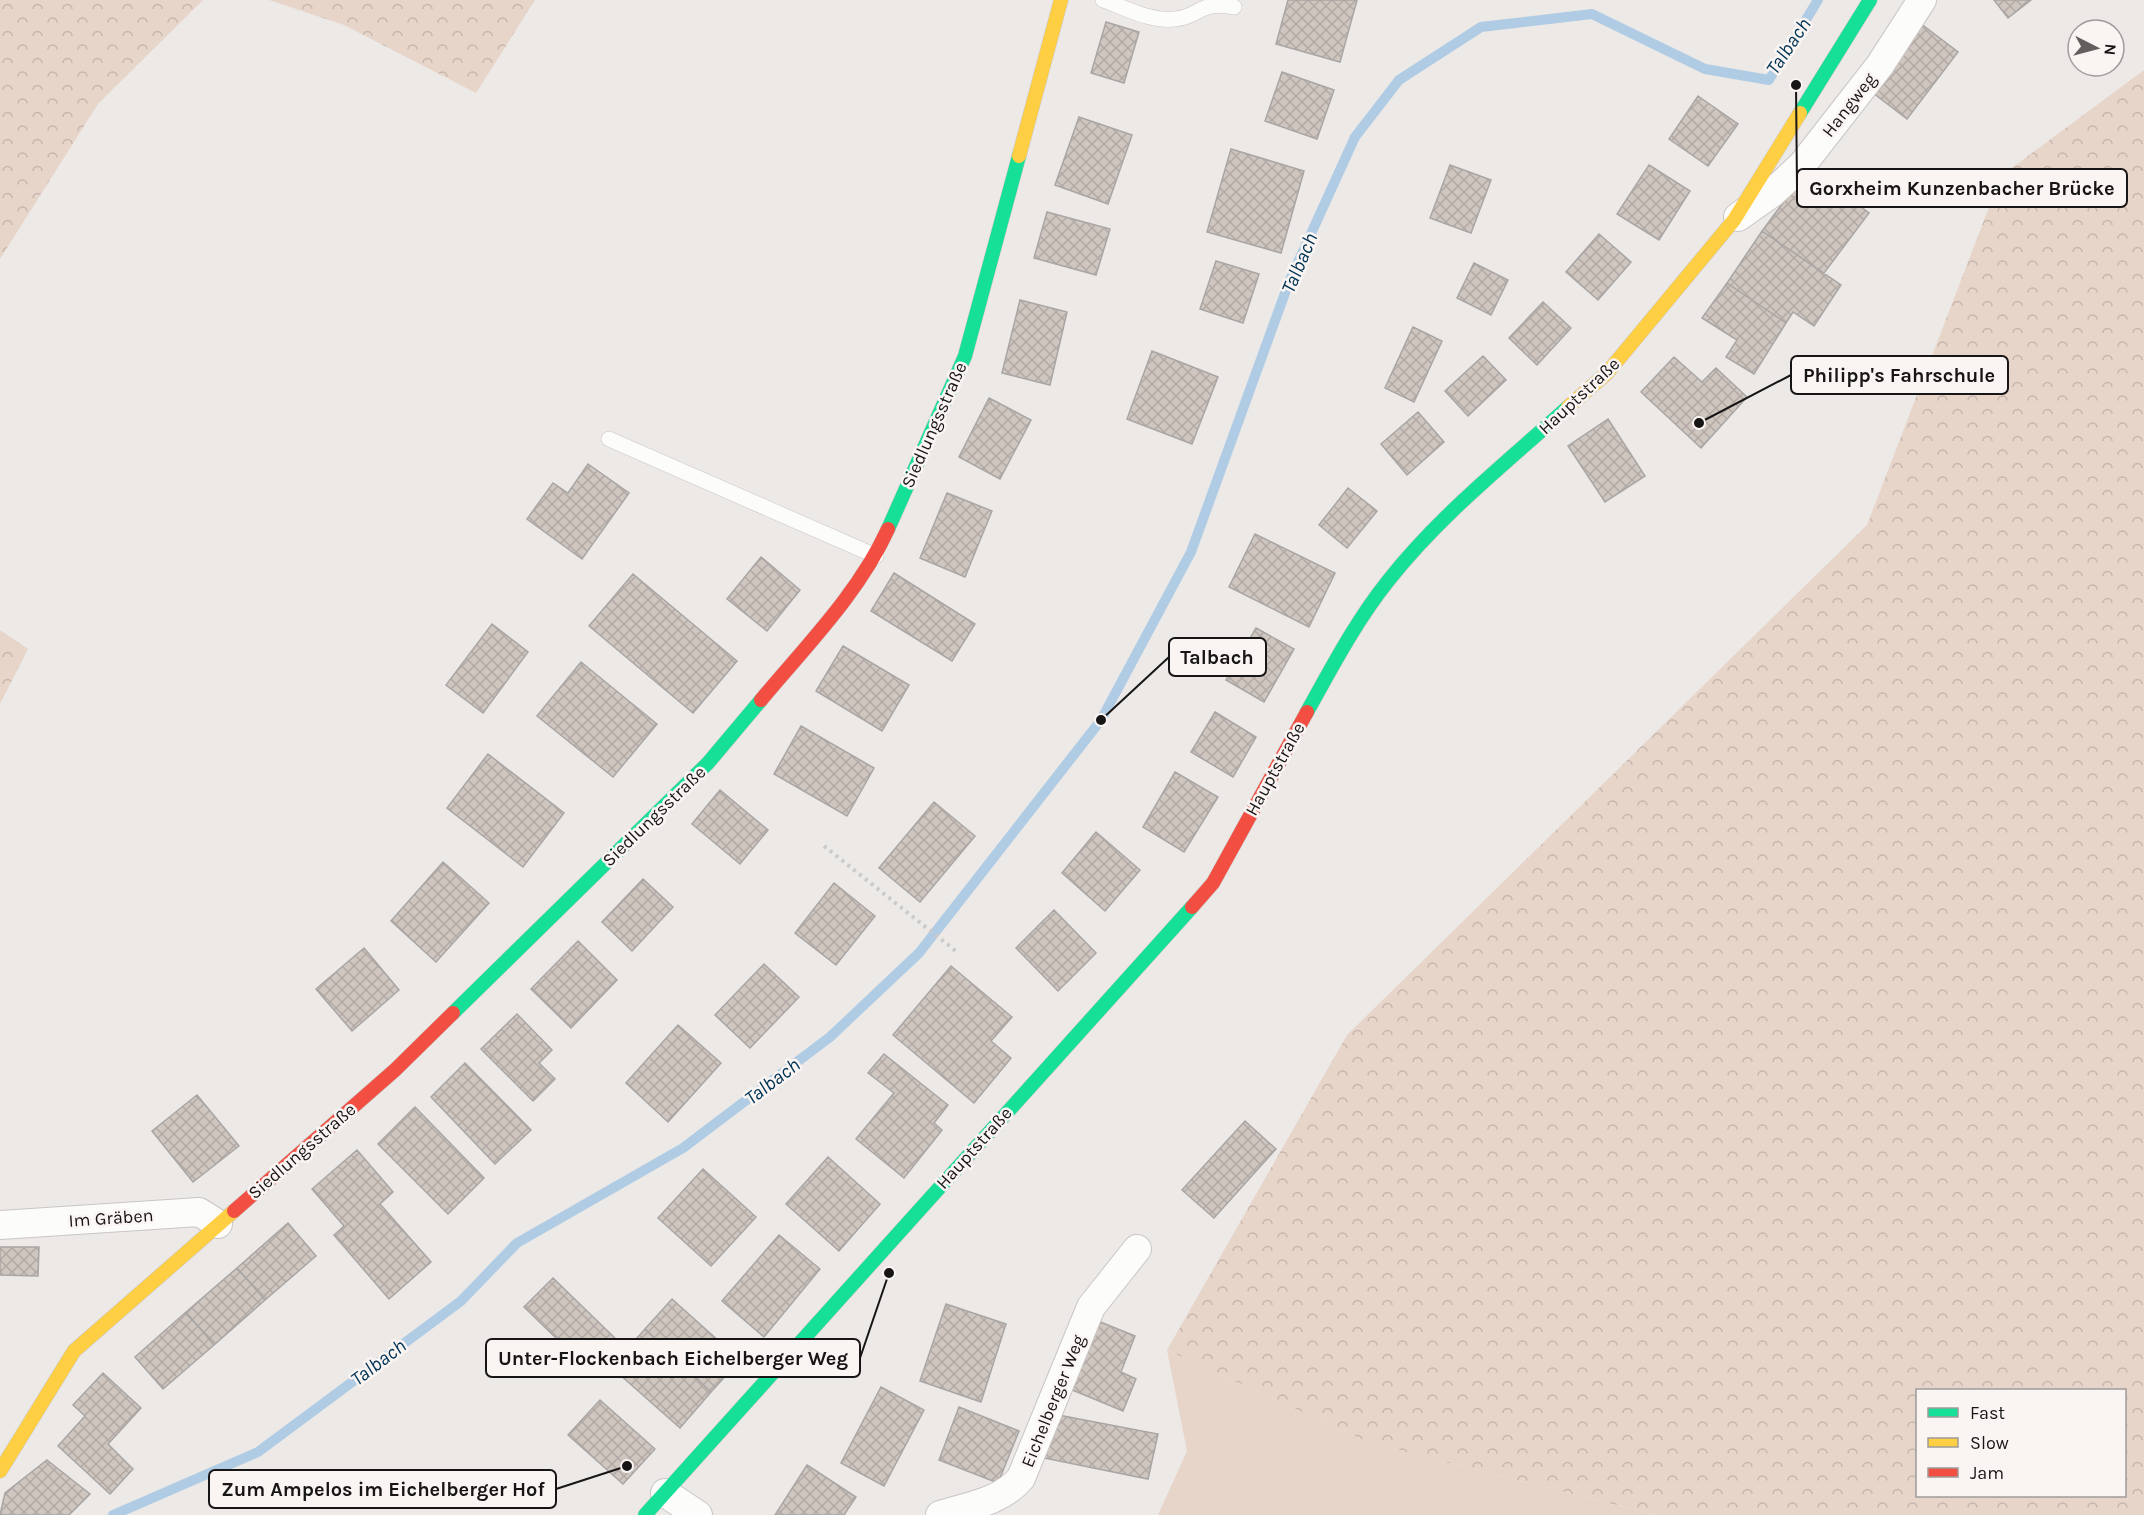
<svg xmlns="http://www.w3.org/2000/svg" width="2144" height="1515" font-family="Karla,sans-serif">
	<style>
		.grass { fill: #e8d5ca }
		.forest { fill: url(#forest-crowns); fill-rule: evenodd }
		.lines { fill: none; stroke-linecap: round; stroke-linejoin: round }
		.stream { stroke: #b0cce4; stroke-width: 10 }
		.building { fill: url(#building-cross-hatch); stroke: #a8a6a5; stroke-width: 1.5 }
		.lane-casing { stroke: #c9c6c5; stroke-width: 16 }
		.street-casing { stroke: #c9c6c5; stroke-width: 30 }
		.fast-casing { stroke: #c9c6c5; stroke-width: 15 }
		.slow-casing { stroke: #c9c6c5; stroke-width: 15 }
		.jam-casing { stroke: #c9c6c5; stroke-width: 15 }
		.path { stroke: #cbcaca; stroke-width: 4; stroke-dasharray: 3 4.5; stroke-linecap: butt }
		.lane { stroke: #fcfcfb; stroke-width: 15 }
		.street { stroke: #fcfcfb; stroke-width: 28 }
		.fast { stroke: #16e098; stroke-width: 14 }
		.slow { stroke: #ffcf43; stroke-width: 14 }
		.jam { stroke: #f24e42; stroke-width: 14 }
		.labels { text-anchor: middle; stroke-width: 5; stroke-linejoin: round; paint-order: stroke }
		.street-label { font-size: 18px; fill: #171515; stroke: #faf5f3 }
		.water-label { font-size: 20px; font-style: italic; fill: #003455; stroke: #faf5f3 }
		.leader { fill: none; stroke: #171515; stroke-width: 2 }
		.callout-dot { fill: #171515; stroke: #faf5f3; stroke-width: 2 }
		.callout { fill: #faf5f3; stroke: #171515; stroke-width: 2 }
		.callout-label { font-size: 20px; text-anchor: middle; font-weight: bold; fill: #171515 }
	</style>
	<defs>
		<pattern id="forest-crowns" width="20" height="18" patternUnits="userSpaceOnUse" patternTransform="scale(1.5)"><rect width="20" height="18" fill="#e8d5ca"/><path d="M2 6a3 3 0 1 1 6 0M12 15a3 3 0 1 1 6 0" fill="none" stroke="#c6b6ad"/></pattern>
		<pattern id="building-cross-hatch" width="8" height="8" patternUnits="userSpaceOnUse" patternTransform="scale(1.5)"><rect width="8" height="8" fill="#d0c6c0"/><path d="M0 0l8 8M0 8l8-8" fill="none" stroke="#b2a9a4"/></pattern>
	</defs>
	<rect width="100%" height="100%" fill="#ece9e7"/>
	<path class="grass" d="M 1167,1350 L 1370,1443 L 1656,1515 L 1158,1515 L 1187,1451 Z"/>
	<path class="forest" d="M 0,0 L 203,0 L 98,104 L 0,259 Z
		M 269,0 L 535,0 L 476,93 L 344,25 Z
		M 2144,70 L 2144,1515 L 1656,1515 L 1370,1443 L 1167,1350 L 1347,1035 L 1867,525 L 2001,176 ZM 2124,1390 L 2124,1496 L 1918,1496 L 1918,1390 Z
		M 0,630 L 28,649 L 0,704 Z"/>
	<g class="lines">
		<path class="stream" d="M 113,1515 L 258,1452 L 461,1301 L 517,1243 L 683,1148 L 830,1037 L 919,953 L 1101,720 L 1191,552 L 1289,282 L 1355,137 L 1399,80 L 1481,27 L 1592,14 L 1705,69 L 1769,80 L 1818,0"/>
	</g>
	<path class="building" d="M 1288,0 L 1357,0 L 1340,62 L 1276,44 Z
		M 1994,0 L 2031,0 L 2008,18 Z
		M 1106,22 L 1139,32 L 1124,83 L 1091,73 Z
		M 1920,23 L 1958,52 L 1907,119 L 1868,89 Z
		M 1282,72 L 1334,90 L 1317,139 L 1265,121 Z
		M 1698,96 L 1738,124 L 1708,166 L 1669,139 Z
		M 1079,117 L 1132,135 L 1108,204 L 1055,185 Z
		M 1231,149 L 1304,171 L 1281,253 L 1207,232 Z
		M 1450,165 L 1491,180 L 1471,233 L 1430,218 Z
		M 1649,165 L 1690,191 L 1659,240 L 1617,214 Z
		M 1809,168 L 1869,213 L 1824,273 L 1762,231 Z
		M 1047,212 L 1110,229 L 1096,275 L 1034,258 Z
		M 1762,231 L 1841,285 L 1814,326 L 1793,312 L 1786,323 L 1727,283 Z
		M 1599,234 L 1631,262 L 1598,300 L 1566,272 Z
		M 1216,261 L 1259,274 L 1243,323 L 1200,309 Z
		M 1474,263 L 1508,280 L 1491,315 L 1457,298 Z
		M 1727,283 L 1786,323 L 1754,374 L 1726,357 L 1737,340 L 1702,318 Z
		M 1020,300 L 1067,312 L 1050,385 L 1002,373 Z
		M 1543,302 L 1571,328 L 1537,365 L 1509,338 Z
		M 1413,327 L 1442,341 L 1414,402 L 1385,388 Z
		M 1152,351 L 1218,377 L 1192,444 L 1127,419 Z
		M 1483,356 L 1506,380 L 1468,416 L 1445,391 Z
		M 1674,357 L 1702,382 L 1716,368 L 1747,397 L 1701,448 L 1641,392 Z
		M 989,398 L 1031,420 L 1000,479 L 959,457 Z
		M 1418,412 L 1444,442 L 1407,475 L 1381,444 Z
		M 1608,419 L 1645,476 L 1605,502 L 1568,446 Z
		M 588,464 L 629,493 L 582,559 L 527,519 L 553,483 L 568,493 Z
		M 1348,488 L 1377,511 L 1347,548 L 1319,525 Z
		M 947,493 L 992,511 L 965,577 L 920,558 Z
		M 1255,534 L 1335,573 L 1309,627 L 1229,587 Z
		M 761,557 L 800,590 L 767,631 L 727,599 Z
		M 894,573 L 975,624 L 952,661 L 871,611 Z
		M 633,574 L 737,661 L 693,713 L 589,626 Z
		M 492,624 L 528,652 L 483,713 L 446,685 Z
		M 1256,628 L 1294,649 L 1264,702 L 1226,680 Z
		M 843,646 L 909,685 L 882,731 L 816,691 Z
		M 581,662 L 657,724 L 613,777 L 537,716 Z
		M 1215,712 L 1256,737 L 1233,777 L 1191,752 Z
		M 801,726 L 874,768 L 847,816 L 774,774 Z
		M 488,754 L 564,813 L 523,867 L 447,808 Z
		M 1175,772 L 1218,797 L 1184,852 L 1143,827 Z
		M 720,790 L 768,830 L 740,864 L 692,824 Z
		M 934,802 L 975,836 L 920,902 L 879,868 Z
		M 1096,832 L 1140,870 L 1105,911 L 1062,873 Z
		M 443,862 L 489,903 L 436,962 L 391,921 Z
		M 643,879 L 673,907 L 632,951 L 602,922 Z
		M 834,883 L 875,916 L 836,965 L 795,933 Z
		M 1054,910 L 1096,953 L 1058,991 L 1016,948 Z
		M 578,941 L 617,980 L 571,1028 L 531,989 Z
		M 364,948 L 399,990 L 352,1031 L 316,989 Z
		M 764,964 L 799,997 L 750,1048 L 715,1015 Z
		M 951,966 L 1012,1017 L 991,1041 L 1011,1058 L 974,1103 L 893,1035 Z
		M 517,1014 L 552,1050 L 539,1063 L 555,1079 L 533,1101 L 481,1049 Z
		M 678,1025 L 721,1063 L 668,1122 L 626,1083 Z
		M 884,1054 L 948,1105 L 934,1123 L 942,1130 L 904,1178 L 856,1139 L 894,1093 L 868,1073 Z
		M 465,1063 L 531,1130 L 495,1164 L 431,1097 Z
		M 197,1095 L 239,1146 L 193,1182 L 152,1131 Z
		M 415,1107 L 484,1178 L 448,1214 L 378,1144 Z
		M 1245,1121 L 1276,1149 L 1214,1218 L 1182,1190 Z
		M 357,1150 L 393,1192 L 380,1204 L 431,1262 L 389,1299 L 334,1235 L 344,1226 L 312,1189 Z
		M 828,1157 L 880,1204 L 839,1251 L 786,1204 Z
		M 703,1169 L 756,1217 L 711,1266 L 658,1218 Z
		M 288,1223 L 316,1256 L 265,1300 L 237,1268 Z
		M 779,1235 L 820,1269 L 764,1337 L 722,1301 Z
		M 0,1247 L 39,1247 L 38,1276 L 0,1275 Z
		M 237,1268 L 265,1300 L 214,1345 L 186,1312 Z
		M 553,1278 L 619,1342 L 591,1372 L 524,1307 Z
		M 672,1299 L 740,1360 L 711,1392 L 645,1329 Z
		M 946,1304 L 1006,1324 L 981,1402 L 920,1381 Z
		M 186,1312 L 214,1345 L 163,1389 L 135,1357 Z
		M 1098,1321 L 1135,1336 L 1121,1372 L 1136,1379 L 1123,1411 L 1070,1389 Z
		M 645,1329 L 711,1392 L 680,1428 L 611,1367 Z
		M 103,1373 L 141,1408 L 108,1444 L 133,1469 L 110,1494 L 58,1446 L 85,1416 L 73,1405 Z
		M 881,1387 L 924,1410 L 884,1486 L 841,1463 Z
		M 600,1400 L 655,1449 L 623,1484 L 568,1435 Z
		M 959,1407 L 1019,1431 L 998,1483 L 939,1460 Z
		M 1053,1414 L 1158,1434 L 1148,1479 L 1044,1458 Z
		M 47,1460 L 90,1494 L 69,1515 L 0,1515 L 5,1493 Z
		M 807,1465 L 856,1497 L 844,1515 L 775,1515 Z"/>
	<g class="lines">
		<g class="lane-casing">
			<path id="lane" d="M 1103,0 C 1126,8 1151,22 1175,19 C 1201,17 1198,0 1234,7
				M 609,439 L 876,556"/>
		</g>
		<g class="street-casing">
			<path id="street" d="M 1738,217 L 1772,193 L 1802,165 L 1880,65 L 1922,0
				M 0,1225 L 199,1212 L 218,1224
				M 665,1493 L 698,1515
				M 940,1515 C 969,1506 1001,1502 1021,1478 L 1091,1307 L 1137,1249"/>
		</g>
		<g class="fast-casing">
			<path id="fast" d="M 1800,113 L 1870,0
				M 888,529 L 965,356 L 1019,156
				M 1307,712 C 1332,667 1356,621 1388,581 C 1440,515 1506,463 1568,407
				M 453,1013 L 708,763 L 761,700
				M 645,1515 L 1192,907"/>
		</g>
		<g class="slow-casing">
			<path id="slow" d="M 1019,156 L 1061,0
				M 1568,407 L 1607,373 L 1734,220 L 1800,113
				M 0,1471 L 74,1351 L 234,1211"/>
		</g>
		<g class="jam-casing">
			<path id="jam" d="M 761,700 C 806,646 859,593 888,529
				M 1192,907 L 1213,883 L 1307,712
				M 234,1211 L 395,1070 L 453,1013"/>
		</g>
		<path class="path" d="M 824,846 L 957,952"/>
		<use href="#lane" class="lane"/>
		<use href="#street" class="street"/>
		<use href="#fast" class="fast"/>
		<use href="#slow" class="slow"/>
		<use href="#jam" class="jam"/>
	</g>
	<g class="labels">
		<g class="street-label">
			<text transform="translate(1849 105) rotate(-52)" y="6">Hangweg</text>
			<text transform="translate(1579 396) rotate(-43)" y="6">Hauptstraße</text>
			<text transform="translate(934 425) rotate(-66)" y="6">Siedlungsstraße</text>
			<text transform="translate(1275 769) rotate(-61)" y="6">Hauptstraße</text>
			<text transform="translate(654 816) rotate(-44)" y="6">Siedlungsstraße</text>
			<text transform="translate(974 1148) rotate(-48)" y="6">Hauptstraße</text>
			<text transform="translate(302 1151) rotate(-41)" y="6">Siedlungsstraße</text>
			<text transform="translate(111 1218) rotate(-4)" y="6">Im Gräben</text>
			<text transform="translate(1053 1401) rotate(-68)" y="6">Eichelberger Weg</text>
		</g>
		<g class="water-label">
			<text transform="translate(1788 46) rotate(-56)" y="7">Talbach</text>
			<text transform="translate(1299 263) rotate(-67)" y="7">Talbach</text>
			<text transform="translate(772 1081) rotate(-37)" y="7">Talbach</text>
			<text transform="translate(378 1362) rotate(-37)" y="7">Talbach</text>
		</g>
	</g>
	<path class="leader" d="M1796 85L1797 188M1699 423L1791 375M1101 720L1169 657M889 1273L860 1358M627 1466L556 1489"/>
	<g class="callout-dot">
		<circle cx="1796" cy="85" r="6"/>
		<circle cx="1699" cy="423" r="6"/>
		<circle cx="1101" cy="720" r="6"/>
		<circle cx="889" cy="1273" r="6"/>
		<circle cx="627" cy="1466" r="6"/>
	</g>
	<g class="callout">
		<rect x="1797" y="169" width="330" height="38" rx="6"/>
		<rect x="1791" y="356" width="217" height="38" rx="6"/>
		<rect x="1169" y="638" width="97" height="38" rx="6"/>
		<rect x="486" y="1339" width="374" height="38" rx="6"/>
		<rect x="209" y="1470" width="347" height="38" rx="6"/>
	</g>
	<g class="callout-label">
		<text x="1962" y="195">Gorxheim Kunzenbacher Brücke</text>
		<text x="1899" y="382">Philipp's Fahrschule</text>
		<text x="1217" y="664">Talbach</text>
		<text x="673" y="1365">Unter-Flockenbach Eichelberger Weg</text>
		<text x="383" y="1496">Zum Ampelos im Eichelberger Hof</text>
	</g>
	<rect x="1916" y="1389" width="210" height="108" fill="#faf5f3" stroke="#9f9b9a" stroke-width="1.5"/>
	<rect x="1928" y="1408" width="30" height="9" fill="#16e098" stroke="#9f9b9a" stroke-width="1.5"/>
	<text x="1970" y="1419" font-size="18" fill="#171515">Fast</text>
	<rect x="1928" y="1438" width="30" height="9" fill="#ffcf43" stroke="#9f9b9a" stroke-width="1.5"/>
	<text x="1970" y="1449" font-size="18" fill="#171515">Slow</text>
	<rect x="1928" y="1468" width="30" height="9" fill="#f24e42" stroke="#9f9b9a" stroke-width="1.5"/>
	<text x="1970" y="1479" font-size="18" fill="#171515">Jam</text>
	<g transform="translate(2096 48) rotate(96)"><circle r="28" fill="#faf5f3" stroke="#9f9b9a" stroke-width="1.5"/>
	<path d="M0-4.5L10 22L0 15L-10 22Z" fill="#625f5e"/>
	<text y="-9" font-size="16" font-weight="bold" text-anchor="middle" fill="#171515">N</text>
	</g>
</svg>
